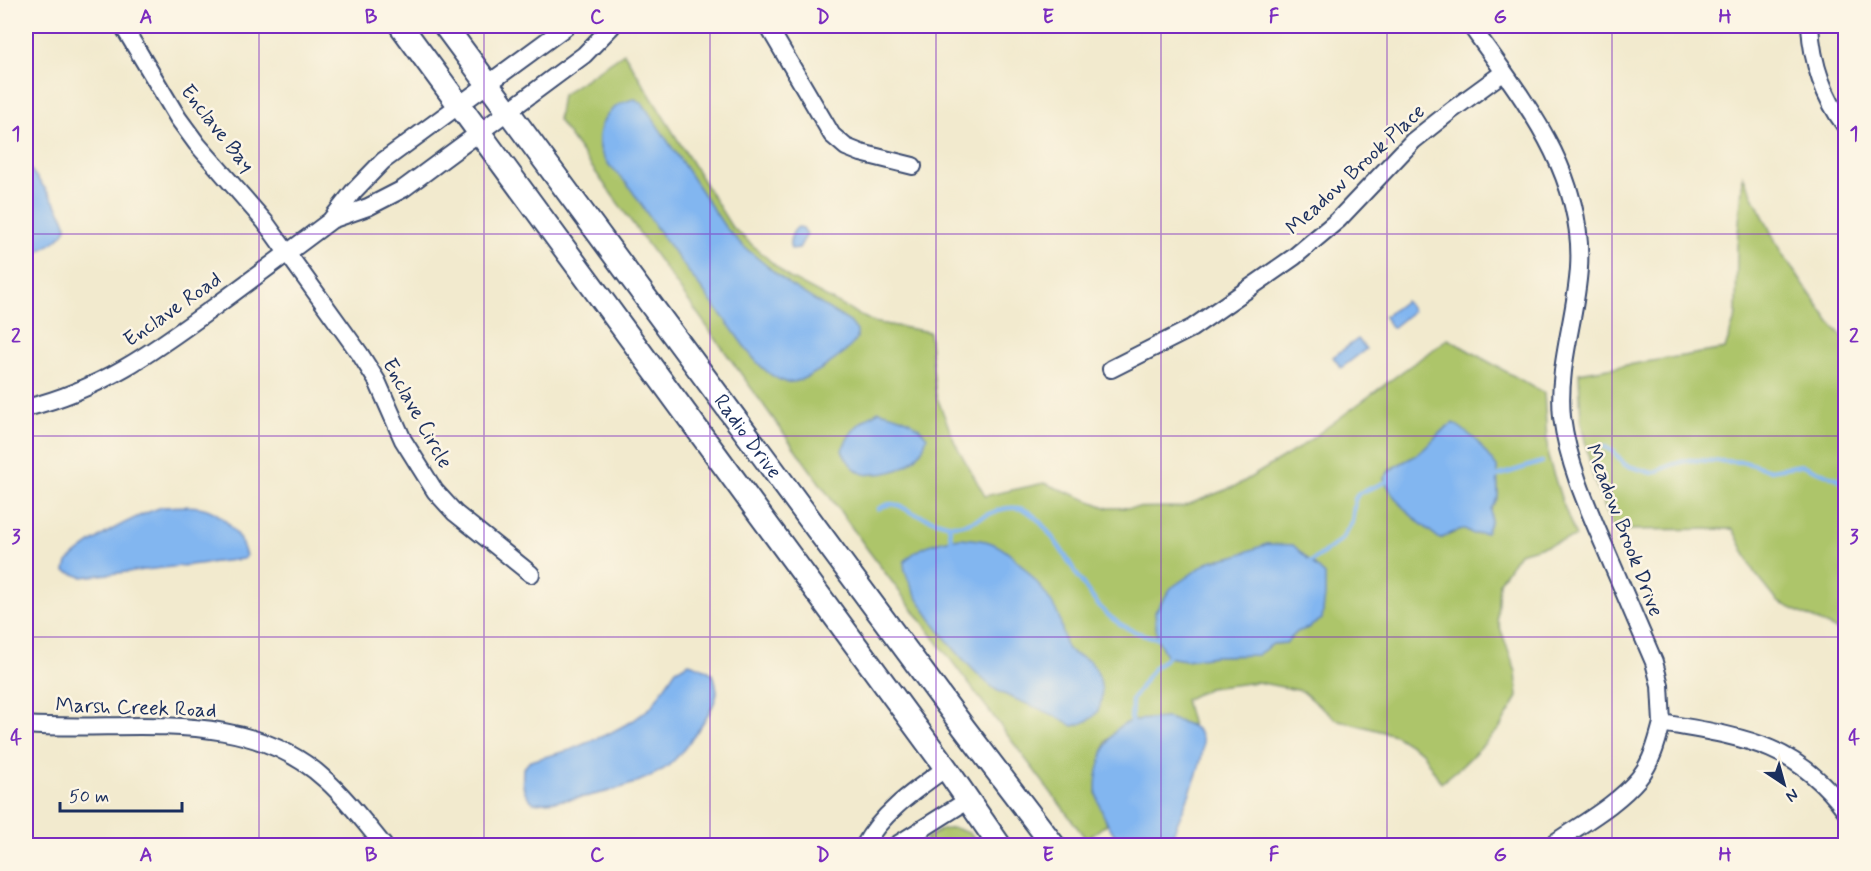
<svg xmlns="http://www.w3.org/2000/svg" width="1871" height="871" font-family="Mynerve,sans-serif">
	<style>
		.green { fill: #adc56a; stroke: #647a64; stroke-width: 1.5; fill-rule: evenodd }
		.water { fill: #82b6f0; stroke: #4e72a7; stroke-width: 1.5 }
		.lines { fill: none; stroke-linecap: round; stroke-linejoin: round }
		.stream { stroke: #82b6f0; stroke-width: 4.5 }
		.street-casing { stroke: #3b4b6f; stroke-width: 20 }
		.secondary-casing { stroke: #3b4b6f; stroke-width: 26 }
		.street { stroke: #fff; stroke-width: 16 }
		.secondary { stroke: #fff; stroke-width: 22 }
		.grid { fill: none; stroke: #7b2cbf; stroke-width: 1.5; stroke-opacity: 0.55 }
		.labels { text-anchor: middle; stroke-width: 5; stroke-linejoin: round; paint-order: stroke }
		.street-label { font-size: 21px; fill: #1b2f5e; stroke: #fcf5e5 }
		.neatline { fill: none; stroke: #7b2cbf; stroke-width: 2 }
		.grid-label { font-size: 20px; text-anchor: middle; font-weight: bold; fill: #7b2cbf }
	</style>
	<rect width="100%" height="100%" fill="#fcf5e5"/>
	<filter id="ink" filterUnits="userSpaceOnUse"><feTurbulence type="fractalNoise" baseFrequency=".0167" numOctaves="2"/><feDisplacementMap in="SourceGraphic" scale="12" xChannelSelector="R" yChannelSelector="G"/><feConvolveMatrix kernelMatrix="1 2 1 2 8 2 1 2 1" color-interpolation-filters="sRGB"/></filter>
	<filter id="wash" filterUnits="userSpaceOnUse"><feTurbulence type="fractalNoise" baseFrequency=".008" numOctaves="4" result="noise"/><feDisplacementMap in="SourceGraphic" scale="24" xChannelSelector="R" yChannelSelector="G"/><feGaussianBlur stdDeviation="1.35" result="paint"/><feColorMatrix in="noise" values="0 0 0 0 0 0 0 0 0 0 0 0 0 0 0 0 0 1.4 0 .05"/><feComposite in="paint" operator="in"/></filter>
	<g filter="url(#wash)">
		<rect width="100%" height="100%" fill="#f2eace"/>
		<path class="green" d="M 624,53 L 731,226 L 788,277 L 873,322 L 929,332 L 936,395 L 955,443 L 985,496 L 1044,483 L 1108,508 L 1182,507 L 1238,485 L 1299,448 L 1403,371 L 1448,339 L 1544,393 L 1548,457 L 1562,501 L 1576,537 L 1519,553 L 1499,582 L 1497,619 L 1516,672 L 1518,697 L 1499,729 L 1462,766 L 1441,783 L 1422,752 L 1395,735 L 1335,719 L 1302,691 L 1257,682 L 1209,688 L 1185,700 L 1192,726 L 1167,718 L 1142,720 L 1122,726 L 1106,742 L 1100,765 L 1096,793 L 1107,824 L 1086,839 L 868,550 L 558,120 L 562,95 ZM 1420,453 L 1497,467 L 1498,497 L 1491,509 L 1491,521 L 1474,534 L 1465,529 L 1440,538 C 1417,521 1395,505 1384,478 L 1390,469 ZM 1293,545 L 1325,575 L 1308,628 L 1297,632 L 1286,643 L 1273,644 L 1257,655 L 1215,656 L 1186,660 L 1171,589 L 1210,561 Z
			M 1743,176 L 1782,254 L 1829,321 L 1845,340 L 1845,634 L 1778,602 L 1754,572 L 1733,529 L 1614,530 L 1594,480 L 1581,423 L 1579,373 L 1725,349 L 1736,315 L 1737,246 Z
			M 954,828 L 969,833 L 982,845 L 930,845 L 925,839 L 941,830 Z"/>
		<path class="water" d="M 635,99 L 643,104 L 725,227 L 744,247 L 790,285 L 850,322 L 857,331 L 857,338 C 849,353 803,385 786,382 C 774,379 764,370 756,361 C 745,349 736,334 726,321 C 702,290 678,258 655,226 C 646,212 637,197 627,184 C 618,173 603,163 600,148 C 595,123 611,103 635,99 Z
			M 26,164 C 34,174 67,215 66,227 C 64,239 35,254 26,258 Z
			M 798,227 L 803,228 L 807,234 L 799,248 L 791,249 C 788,242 792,231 798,227 Z
			M 1405,301 L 1413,311 L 1392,328 L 1384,317 Z
			M 1358,339 L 1366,349 L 1341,368 L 1333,357 Z
			M 879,411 C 897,415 916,421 927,437 C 921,462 898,474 873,474 C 870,474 867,475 864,474 C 853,470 846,459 842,450 C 851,429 860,421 879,411 Z
			M 1454,423 L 1475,439 L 1497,467 L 1498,497 L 1491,509 L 1491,521 L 1486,533 L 1473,534 L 1465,529 L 1452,533 L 1440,539 C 1416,520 1396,506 1384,478 C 1392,465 1406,462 1418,454 C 1432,444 1438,430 1454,423 Z
			M 162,507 C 174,507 187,505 199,507 C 222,510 241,535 246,556 L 243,559 L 82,577 L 65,571 L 67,562 C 91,539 130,518 162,507 Z
			M 961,538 C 970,539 981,539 989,542 C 1014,550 1046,591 1058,614 C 1062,624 1062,636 1066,646 C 1070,655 1081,656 1089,661 C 1102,672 1107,703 1094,716 C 1088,722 1081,724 1073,726 C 1050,710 1022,704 998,691 C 971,675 903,592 904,562 C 918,546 941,540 961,538 Z
			M 1267,544 L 1293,545 L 1325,575 L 1325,596 L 1322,619 L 1308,628 L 1297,632 L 1286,643 L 1273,644 L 1257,655 L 1215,656 L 1186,660 L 1167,657 L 1157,638 L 1155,612 L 1171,588 L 1210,561 L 1235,556 Z
			M 689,663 C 697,666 707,668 713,675 C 715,678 717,689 717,693 C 715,711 677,762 662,770 C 624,792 577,800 534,803 C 522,793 522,784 523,769 L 530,761 L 570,750 L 610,733 L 634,720 L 651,707 L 676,670 Z
			M 1167,718 C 1179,722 1198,724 1202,738 C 1209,759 1176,822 1169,845 L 1121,845 C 1111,830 1100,813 1097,795 C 1093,777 1105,737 1121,726 C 1133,718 1153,719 1167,718 Z"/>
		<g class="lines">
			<path class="stream" d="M 1603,446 L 1614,452 L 1625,465 L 1652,473 L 1674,464 L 1689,460 L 1744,462 L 1770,470 L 1802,465 L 1836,478 L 1846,484
				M 1497,476 L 1542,462
				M 878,509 C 896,498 900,508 916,514 C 926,518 937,521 947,524 C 971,531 997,501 1022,509 C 1034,513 1042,524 1049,533 C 1085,578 1093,626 1157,638
				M 949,525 L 951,539
				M 1311,562 L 1342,539 L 1352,522 L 1355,499 L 1359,493 L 1386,482
				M 1131,723 L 1132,700 L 1152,670 L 1167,657"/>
		</g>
	</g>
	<g filter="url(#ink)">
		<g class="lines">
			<g class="street-casing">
				<path id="street" d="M 123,26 L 178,118 L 197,144 L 265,222 L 360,354 L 377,381 L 403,440 L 435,491 L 455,513 L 531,574
					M 768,26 L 832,135 L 846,147 L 861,153 L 913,166
					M 1471,26 C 1522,98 1585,173 1579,268 C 1576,318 1557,366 1562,417 C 1568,464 1587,506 1606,550 C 1622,587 1638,625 1654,662 L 1660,685 L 1662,723 C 1741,737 1795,742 1846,811
					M 1810,26 C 1812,62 1824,98 1846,127
					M 331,220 L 368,207 L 403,189 L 584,55 L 612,26
					M 1111,369 L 1192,328 L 1294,257 L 1338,220 L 1413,141 L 1452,110 L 1504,72
					M 26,408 C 103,389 154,351 217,305 C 255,277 293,249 330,221 L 353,192 L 383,161 L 567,26
					M 26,725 C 126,733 245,704 327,781 C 348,800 366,824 384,846
					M 864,846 C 882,812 917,789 946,768
					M 895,846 L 968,800
					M 1550,846 C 1579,825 1616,806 1639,778 C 1652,762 1657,742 1662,723"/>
			</g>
			<g class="secondary-casing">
				<g id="secondary">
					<path d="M 401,26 L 946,768 L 1000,846"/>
					<path id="s1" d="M 445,26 L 964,728 L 1054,846"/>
				</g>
			</g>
			<use href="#street" class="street"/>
			<use href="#secondary" class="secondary"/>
		</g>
	</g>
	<path class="grid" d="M 259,26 L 259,846M 484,26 L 484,846M 710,26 L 710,846M 936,26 L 936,846M 1161,26 L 1161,846M 1387,26 L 1387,846M 1612,26 L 1612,846M 26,234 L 1846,234M 26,436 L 1846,436M 26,637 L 1846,637"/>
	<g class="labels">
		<g class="street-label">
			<text transform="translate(218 128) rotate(52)" y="7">Enclave Bay</text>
			<text transform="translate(1355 169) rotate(-43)" y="7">Meadow Brook Place</text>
			<text transform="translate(172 309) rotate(-35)" y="7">Enclave Road</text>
			<text transform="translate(418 413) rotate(61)" y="7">Enclave Circle</text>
			<text dy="7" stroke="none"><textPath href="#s1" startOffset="510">Radio Drive</textPath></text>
			<text transform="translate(1625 530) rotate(69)" y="7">Meadow Brook Drive</text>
			<text transform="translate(136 707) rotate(2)" y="7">Marsh Creek Road</text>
		</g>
	</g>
	<rect width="1871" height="871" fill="none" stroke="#fcf5e5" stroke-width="66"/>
	<g transform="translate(1784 784) rotate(144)" stroke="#fcf5e5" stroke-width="4.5" paint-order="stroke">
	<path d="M0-4.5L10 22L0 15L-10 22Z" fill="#1b2f5e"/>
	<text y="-9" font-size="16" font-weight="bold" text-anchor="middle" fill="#1b2f5e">N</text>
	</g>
	<path d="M60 802v9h122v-9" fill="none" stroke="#1b2f5e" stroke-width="3"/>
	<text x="69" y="802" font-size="18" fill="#1b2f5e" stroke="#fcf5e5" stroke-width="4.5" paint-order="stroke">50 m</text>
	<rect x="33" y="33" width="1805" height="805" class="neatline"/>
	<g class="grid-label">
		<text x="146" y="23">A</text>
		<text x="371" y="23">B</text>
		<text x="597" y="23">C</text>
		<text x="823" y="23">D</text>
		<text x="1048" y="23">E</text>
		<text x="1274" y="23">F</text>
		<text x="1500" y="23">G</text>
		<text x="1725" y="23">H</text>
		<text x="16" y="140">1</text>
		<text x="1854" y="140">1</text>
		<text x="16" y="342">2</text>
		<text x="1854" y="342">2</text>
		<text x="16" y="543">3</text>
		<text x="1854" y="543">3</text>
		<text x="16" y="744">4</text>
		<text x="1854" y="744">4</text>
		<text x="146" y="861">A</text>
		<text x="371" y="861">B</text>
		<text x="597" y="861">C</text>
		<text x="823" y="861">D</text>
		<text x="1048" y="861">E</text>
		<text x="1274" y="861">F</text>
		<text x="1500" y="861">G</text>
		<text x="1725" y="861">H</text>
	</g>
</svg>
